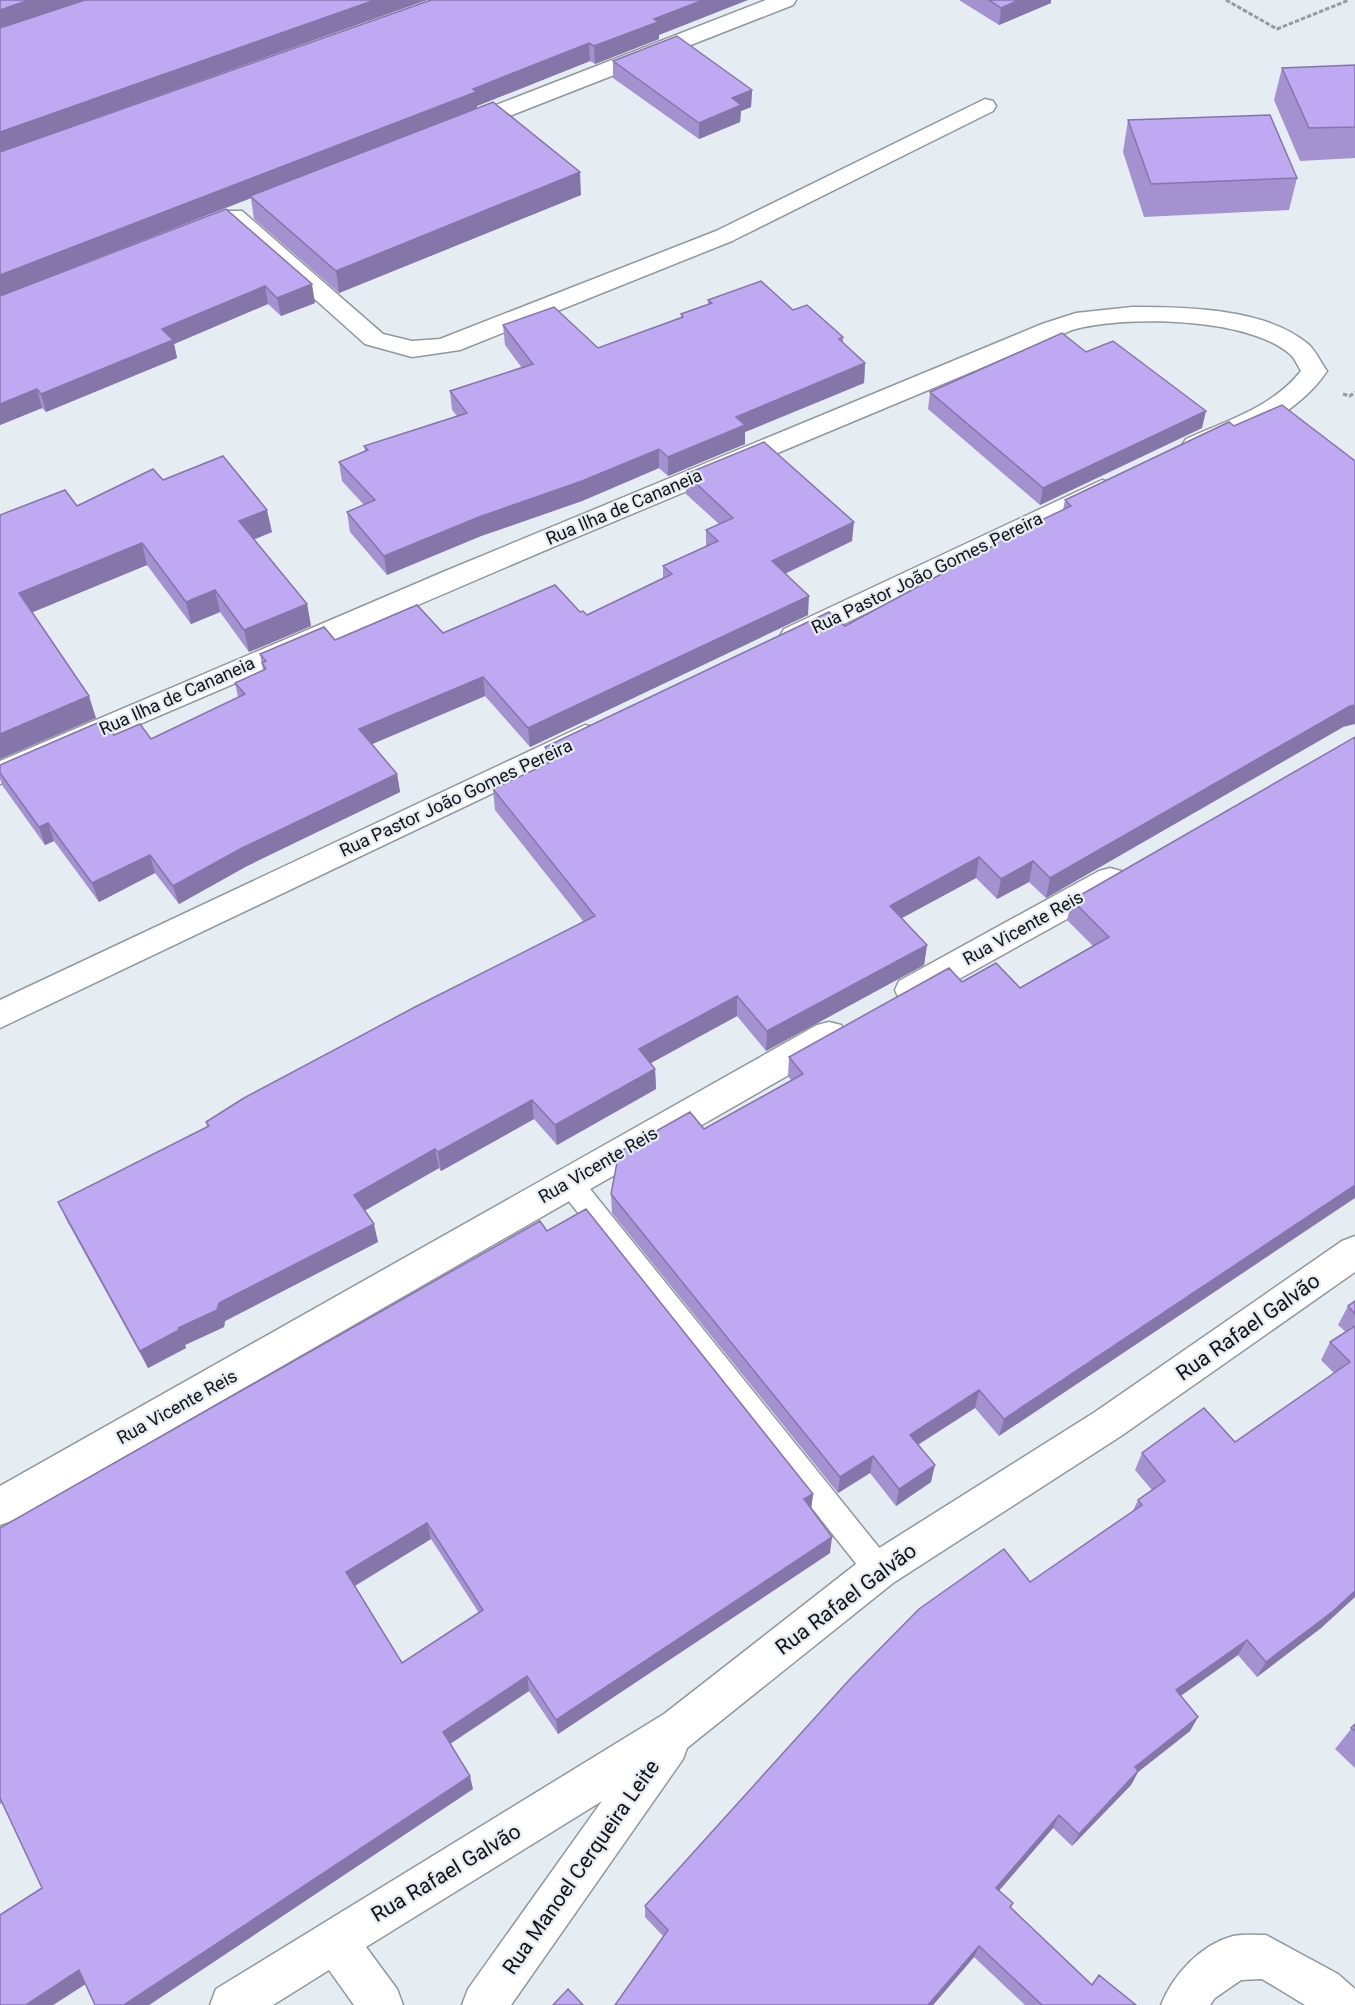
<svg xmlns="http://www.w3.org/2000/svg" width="1355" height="2005" font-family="Roboto,sans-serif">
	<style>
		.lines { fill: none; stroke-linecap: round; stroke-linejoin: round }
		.lane-casing { stroke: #90979d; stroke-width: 3 }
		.street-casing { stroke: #90979d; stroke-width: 3 }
		.path { stroke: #959b9f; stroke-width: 3; stroke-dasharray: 4.5 2; stroke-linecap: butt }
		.lane { fill: #fff; fill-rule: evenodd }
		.street { fill: #fff; fill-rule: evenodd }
		.wall { fill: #a391d0; fill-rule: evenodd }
		.shaded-wall { fill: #8576a9 }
		.building { fill: #bea9f2; stroke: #8576a9; stroke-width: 1.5; fill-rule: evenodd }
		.labels { text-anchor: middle; stroke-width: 4.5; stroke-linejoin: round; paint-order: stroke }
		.street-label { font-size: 18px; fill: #121416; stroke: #e5ecf2 }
		.near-street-label { font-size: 21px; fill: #121416; stroke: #e5ecf2 }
	</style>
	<rect width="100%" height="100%" fill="#e5ecf2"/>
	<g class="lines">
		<g class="lane-casing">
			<path id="lane" d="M 569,1171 L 578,1174 L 889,1560 L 893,1570 L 889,1580 L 879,1584 L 869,1580 L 560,1190 L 556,1182 L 560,1174 Z"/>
		</g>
		<g class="street-casing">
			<path id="street" d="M 766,0 L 796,0 L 793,5 L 471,131 L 455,131 L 452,126 L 455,121 Z
				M 985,99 L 993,101 L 996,106 L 993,111 L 732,241 L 460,350 L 412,357 L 365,344 L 222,216 L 226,211 L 242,211 L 383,334 L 412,341 L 440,339 L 716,231 Z
				M 1132,307 C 1185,307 1266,308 1308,344 C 1316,351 1321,363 1327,371 C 1300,412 1242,441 1195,453 L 1186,451 L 1182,445 L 1186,439 C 1226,421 1273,407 1301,371 C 1298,366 1295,359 1291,355 C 1250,317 1123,315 1072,330 L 553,547 L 0,784 L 0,761 L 443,572 L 1042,324 L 1076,313 Z
				M 1102,480 L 1112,483 L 1115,489 L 1112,495 L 804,643 L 794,646 L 784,643 L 780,636 L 784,629 Z
				M 585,725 L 596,728 L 600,736 L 596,744 L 0,1028 L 0,1000 Z
				M 1110,868 L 1121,871 L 1126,880 L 1121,889 L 923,999 L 911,1003 L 899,999 L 895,990 L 899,981 L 1099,871 Z
				M 829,1022 L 841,1025 L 846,1035 L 841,1045 L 14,1520 L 0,1525 L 0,1486 L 817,1025 Z
				M 1355,1236 L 1355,1272 L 1121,1436 L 893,1583 L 687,1748 L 683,1759 L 511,2005 L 462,2005 L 468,1989 L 602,1801 L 366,1947 L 397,1989 L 403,2005 L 354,2005 L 329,1970 L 273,2005 L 210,2005 L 216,1989 L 664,1714 L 865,1557 L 1095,1412 L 1342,1241 Z
				M 1266,1935 L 1338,1974 L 1355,1989 L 1355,2005 L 1305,2005 L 1262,1979 L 1241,1980 L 1215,1998 L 1210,2005 L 1161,2005 C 1173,1975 1200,1945 1233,1936 C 1243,1934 1256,1935 1266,1935 Z"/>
		</g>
		<path class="path" d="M 1226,0 L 1277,29 L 1349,0
			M 1343,394 L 1350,396 L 1355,392"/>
		<use href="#lane" class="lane"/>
		<use href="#street" class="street"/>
	</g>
	<path class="wall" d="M 0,0 L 427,0 L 6,149 L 431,0 L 659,35 L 659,39 L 595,64 L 590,61 L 477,106 L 477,109 L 581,195 L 339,293 L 254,219 L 251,198 L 0,296 Z
		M 959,0 L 1051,0 L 1051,3 L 999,25 Z
		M 613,61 L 752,90 L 751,107 L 741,111 L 740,122 L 699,139 L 613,78 Z
		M 1355,65 L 1355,158 L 1300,161 L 1274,100 L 1282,68 Z
		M 1128,120 L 1297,178 L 1289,210 L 1144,217 L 1123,152 Z
		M 226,209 L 315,303 L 281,316 L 268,304 L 174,344 L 177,358 L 46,412 L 42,408 L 0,425 L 0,296 Z
		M 708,300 L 793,310 L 843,337 L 843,343 L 865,363 L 864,383 L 745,432 L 745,444 L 668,476 L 659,468 L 582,501 L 481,536 L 387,575 L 350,532 L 347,512 L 364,505 L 342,481 L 339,462 L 365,451 L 364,446 L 457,416 L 452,410 L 450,391 L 522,368 L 505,345 L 503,325 L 598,348 L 681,318 L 681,314 L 708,304 Z
		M 930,392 L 1202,428 L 1040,505 L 928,409 Z
		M 686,474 L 852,541 L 785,574 L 808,615 L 530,747 L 485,696 L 372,744 L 397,774 L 400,792 L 247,866 L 179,904 L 155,873 L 99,902 L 54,841 L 45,845 L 2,785 L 0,779 L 0,765 L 114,735 L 151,739 L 238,697 L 235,683 L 263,670 L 260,654 L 335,640 L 443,633 L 580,612 L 587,615 L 663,579 L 663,566 L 706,547 L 706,530 L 719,524 L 686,494 Z
		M 163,480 L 272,532 L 254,539 L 307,604 L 311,626 L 249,652 L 220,612 L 191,624 L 147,565 L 32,612 L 96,718 L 0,759 L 0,515 L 77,506 Z
		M 1065,500 L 1343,727 L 1046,898 L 1029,882 L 997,899 L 976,878 L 902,918 L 927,945 L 924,965 L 766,1051 L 737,1016 L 651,1063 L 655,1069 L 656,1089 L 557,1145 L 534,1119 L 441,1171 L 439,1168 L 365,1210 L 378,1242 L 225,1321 L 224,1327 L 185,1345 L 186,1348 L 148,1368 L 67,1221 L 58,1202 L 207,1127 L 206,1122 L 584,922 L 495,810 L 493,789 L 546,764 L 545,747 L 845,626 L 945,573 L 945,570 L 994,545 L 995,542 L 1063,510 Z
		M 1355,737 L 999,1436 L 975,1408 L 918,1445 L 931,1482 L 896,1506 L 870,1473 L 838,1493 L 612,1213 L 611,1194 L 704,1129 L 791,1080 L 788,1076 L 789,1057 L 962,982 L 1020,988 L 1093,946 L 1067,920 L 1072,900 Z
		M 547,1231 L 813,1494 L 811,1508 L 830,1553 L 558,1734 L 529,1691 L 450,1744 L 473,1789 L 149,2005 L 95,2005 L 86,1984 L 53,2005 L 0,2005 L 42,1888 L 2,1803 L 0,1804 L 0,1528 ZM 431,1539 L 479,1613 L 402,1663 L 355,1586 Z
		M 1355,1301 L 1355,1597 L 1321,1628 L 1257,1677 L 1238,1655 L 1180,1696 L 1198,1717 L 1190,1731 L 1138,1772 L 1131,1785 L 1072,1846 L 1053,1828 L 999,1890 L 1011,1908 L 1092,1985 L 1136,2005 L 1025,2005 L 974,1957 L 933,2005 L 615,2005 L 664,1937 L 645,1917 L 645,1906 L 1030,1582 L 1133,1511 L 1138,1500 L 1152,1490 L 1135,1470 L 1142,1453 L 1235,1442 L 1334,1373 L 1321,1360 L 1330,1342 L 1346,1332 L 1338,1325 L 1348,1306 Z
		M 1355,1724 L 1355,1768 L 1335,1749 Z"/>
	<path class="shaded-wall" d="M 29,0 L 84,0 L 0,29 L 0,10 Z
		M 375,0 L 427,0 L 0,152 L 0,132 Z
		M 703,0 L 748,0 L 659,35 L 659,39 L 595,64 L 594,46 L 654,19 Z
		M 1019,0 L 1051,0 L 1051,3 L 999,25 L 1001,8 Z
		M 589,43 L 590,61 L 477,106 L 477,110 L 250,196 L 251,198 L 0,296 L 0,275 Z
		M 752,90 L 751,107 L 741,111 L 740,122 L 699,139 L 699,123 L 732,98 Z
		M 580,172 L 581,195 L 339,293 L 336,271 Z
		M 312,284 L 315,303 L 281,316 L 277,298 Z
		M 265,286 L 268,304 L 174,344 L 177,358 L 46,412 L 41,394 L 162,329 Z
		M 865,363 L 864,383 L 745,432 L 745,444 L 668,476 L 668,457 L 736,417 Z
		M 37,389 L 42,408 L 0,425 L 0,404 Z
		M 1206,411 L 1202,428 L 1040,505 L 1043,488 Z
		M 659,449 L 659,468 L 582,501 L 481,536 L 387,575 L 384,556 L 479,517 Z
		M 267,510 L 272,532 L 243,544 L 239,521 Z
		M 854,522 L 852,541 L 771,580 L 772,561 Z
		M 142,543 L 147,565 L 26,615 L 19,593 Z
		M 215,590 L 220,612 L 191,624 L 186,602 Z
		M 809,596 L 808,615 L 530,747 L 528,728 Z
		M 307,604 L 311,626 L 249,652 L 244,630 Z
		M 483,677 L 485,696 L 363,748 L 359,729 Z
		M 89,696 L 96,718 L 0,759 L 0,734 Z
		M 1355,705 L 1355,724 L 1343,727 L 1046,898 L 1050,878 L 1350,706 Z
		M 397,774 L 400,792 L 247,866 L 179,904 L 173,886 L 242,848 Z
		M 48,823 L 54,841 L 45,845 L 39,827 Z
		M 150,855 L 155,873 L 99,902 L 92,883 Z
		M 979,857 L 976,878 L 887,926 L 890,906 Z
		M 1033,861 L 1029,882 L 997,899 L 1001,879 Z
		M 927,945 L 924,965 L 766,1051 L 767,1031 Z
		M 737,996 L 737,1016 L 640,1069 L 639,1049 Z
		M 655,1069 L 656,1089 L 557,1145 L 555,1125 Z
		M 532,1100 L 534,1119 L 441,1171 L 438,1152 Z
		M 435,1149 L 439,1168 L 359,1214 L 354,1195 Z
		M 1355,1185 L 1355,1198 L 999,1436 L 1004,1419 Z
		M 374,1224 L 378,1242 L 225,1321 L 224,1327 L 185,1345 L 186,1348 L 148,1368 L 140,1351 L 219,1303 Z
		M 979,1390 L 975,1408 L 906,1452 L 910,1435 Z
		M 873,1456 L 870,1473 L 838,1493 L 840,1477 Z
		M 935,1465 L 931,1482 L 896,1506 L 899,1489 Z
		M 813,1494 L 811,1510 L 804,1499 Z
		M 427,1523 L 431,1539 L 351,1588 L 346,1572 Z
		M 832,1537 L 830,1553 L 558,1734 L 556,1720 Z
		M 1355,1591 L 1355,1597 L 1321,1628 L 1257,1677 L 1266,1662 Z
		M 1247,1640 L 1238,1655 L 1168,1705 L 1176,1690 Z
		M 527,1676 L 529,1691 L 447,1746 L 443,1732 Z
		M 1198,1717 L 1190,1731 L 1138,1772 L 1131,1785 L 1072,1846 L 1079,1834 L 1135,1767 Z
		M 470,1776 L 473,1789 L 149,2005 L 124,2005 Z
		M 1059,1815 L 1053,1828 L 991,1900 L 996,1888 Z
		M 979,1946 L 974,1957 L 933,2005 L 928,2005 Z
		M 79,1970 L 90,1981 L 53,2005 L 26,2005 Z"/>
	<path class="building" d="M 0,0 L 29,0 L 0,10 Z
		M 85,0 L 375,0 L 0,132 L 0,28 Z
		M 431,0 L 703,0 L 654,19 L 658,22 L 594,46 L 589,43 L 473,89 L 476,92 L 0,275 L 0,152 Z
		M 989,0 L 1019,0 L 1001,8 Z
		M 677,36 L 752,90 L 732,98 L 741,105 L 699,123 L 613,61 Z
		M 1355,65 L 1355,127 L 1309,128 L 1282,68 Z
		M 493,102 L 580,172 L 336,271 L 250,196 Z
		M 1270,115 L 1297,178 L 1151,184 L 1128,120 Z
		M 226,209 L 312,284 L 277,298 L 265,286 L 162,329 L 173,340 L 41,394 L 37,389 L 0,404 L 0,296 Z
		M 761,281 L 793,310 L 807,305 L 843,337 L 839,339 L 865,363 L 736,417 L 745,425 L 668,457 L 659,449 L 582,481 L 479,517 L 384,556 L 347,512 L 375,500 L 339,462 L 368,450 L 364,446 L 467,413 L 450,391 L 533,364 L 503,325 L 554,307 L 598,348 L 683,317 L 681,314 L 712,303 L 708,300 Z
		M 1062,333 L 1086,352 L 1113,341 L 1206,411 L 1043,488 L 930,392 Z
		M 1282,405 L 1355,461 L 1355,705 L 1350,706 L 1050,878 L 1033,861 L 1001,879 L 979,857 L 890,906 L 927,945 L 767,1031 L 737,996 L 639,1049 L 655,1069 L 555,1125 L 532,1100 L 438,1152 L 435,1149 L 354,1195 L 374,1224 L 219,1303 L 217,1310 L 178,1328 L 179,1330 L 140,1351 L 58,1202 L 209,1126 L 206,1122 L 244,1098 L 415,1007 L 595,916 L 493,789 L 555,760 L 545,747 L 829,612 L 845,626 L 947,571 L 945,570 L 997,544 L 995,542 L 1071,506 L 1065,500 L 1229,422 L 1234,426 Z
		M 764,442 L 854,522 L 772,561 L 809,596 L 528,728 L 483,677 L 359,729 L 397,774 L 242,848 L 173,886 L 150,855 L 92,883 L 48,823 L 39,827 L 0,773 L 0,765 L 104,720 L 114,735 L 140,724 L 151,739 L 245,694 L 235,683 L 266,669 L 262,663 L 266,661 L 260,654 L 324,627 L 335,640 L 417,605 L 443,633 L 555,585 L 580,612 L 583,611 L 587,615 L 672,574 L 663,566 L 718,541 L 706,530 L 733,518 L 686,474 Z
		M 223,456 L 267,510 L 239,521 L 307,604 L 244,630 L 215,590 L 186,602 L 142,543 L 19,593 L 89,696 L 0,734 L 0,515 L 65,490 L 77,506 L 153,469 L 163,480 Z
		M 1355,737 L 1355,1185 L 1004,1419 L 979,1390 L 910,1435 L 935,1465 L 899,1489 L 873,1456 L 840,1477 L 611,1194 L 619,1152 L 690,1112 L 704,1129 L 803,1074 L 789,1057 L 949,968 L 962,982 L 996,963 L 1020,988 L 1109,937 L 1072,900 Z
		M 586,1209 L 813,1494 L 804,1499 L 832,1537 L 556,1720 L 527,1676 L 443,1732 L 470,1776 L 124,2005 L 95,2005 L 79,1970 L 26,2005 L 0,2005 L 0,1915 L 42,1888 L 0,1798 L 0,1528 L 540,1221 L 547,1231 ZM 427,1523 L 483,1610 L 402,1663 L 346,1572 Z
		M 1355,1301 L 1355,1314 L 1348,1306 Z
		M 1355,1326 L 1355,1591 L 1332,1612 L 1266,1662 L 1247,1640 L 1176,1690 L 1198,1717 L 1135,1767 L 1138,1771 L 1079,1834 L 1059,1815 L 996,1888 L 1013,1903 L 1010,1907 L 1092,1985 L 1099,1975 L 1136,2005 L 1042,2005 L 979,1946 L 928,2005 L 615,2005 L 668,1930 L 645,1906 L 850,1679 L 919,1609 L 1004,1549 L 1030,1582 L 1142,1505 L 1138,1500 L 1165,1481 L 1142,1453 L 1204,1408 L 1235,1442 L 1350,1362 L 1330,1342 Z
		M 1355,1724 L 1355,1731 L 1351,1728 Z
		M 568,1989 L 583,2005 L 553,2005 Z"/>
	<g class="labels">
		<g class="street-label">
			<text transform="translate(624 507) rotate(-23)" y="6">Rua Ilha de Cananeia</text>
			<text transform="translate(927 573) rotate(-26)" y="6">Rua Pastor João Gomes Pereira</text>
			<text transform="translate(177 696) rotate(-24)" y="6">Rua Ilha de Cananeia</text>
			<text transform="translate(456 798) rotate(-25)" y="6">Rua Pastor João Gomes Pereira</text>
			<text transform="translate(1023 928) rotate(-29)" y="6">Rua Vicente Reis</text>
			<text transform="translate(598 1165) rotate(-30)" y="6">Rua Vicente Reis</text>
			<text transform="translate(177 1407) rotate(-29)" y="6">Rua Vicente Reis</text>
		</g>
		<g class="near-street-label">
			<text transform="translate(1248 1327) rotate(-35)" y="7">Rua Rafael Galvão</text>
			<text transform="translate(846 1599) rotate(-37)" y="7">Rua Rafael Galvão</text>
			<text transform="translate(581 1867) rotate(-55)" y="7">Rua Manoel Cerqueira Leite</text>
			<text transform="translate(446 1873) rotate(-31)" y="7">Rua Rafael Galvão</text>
		</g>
	</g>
</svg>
